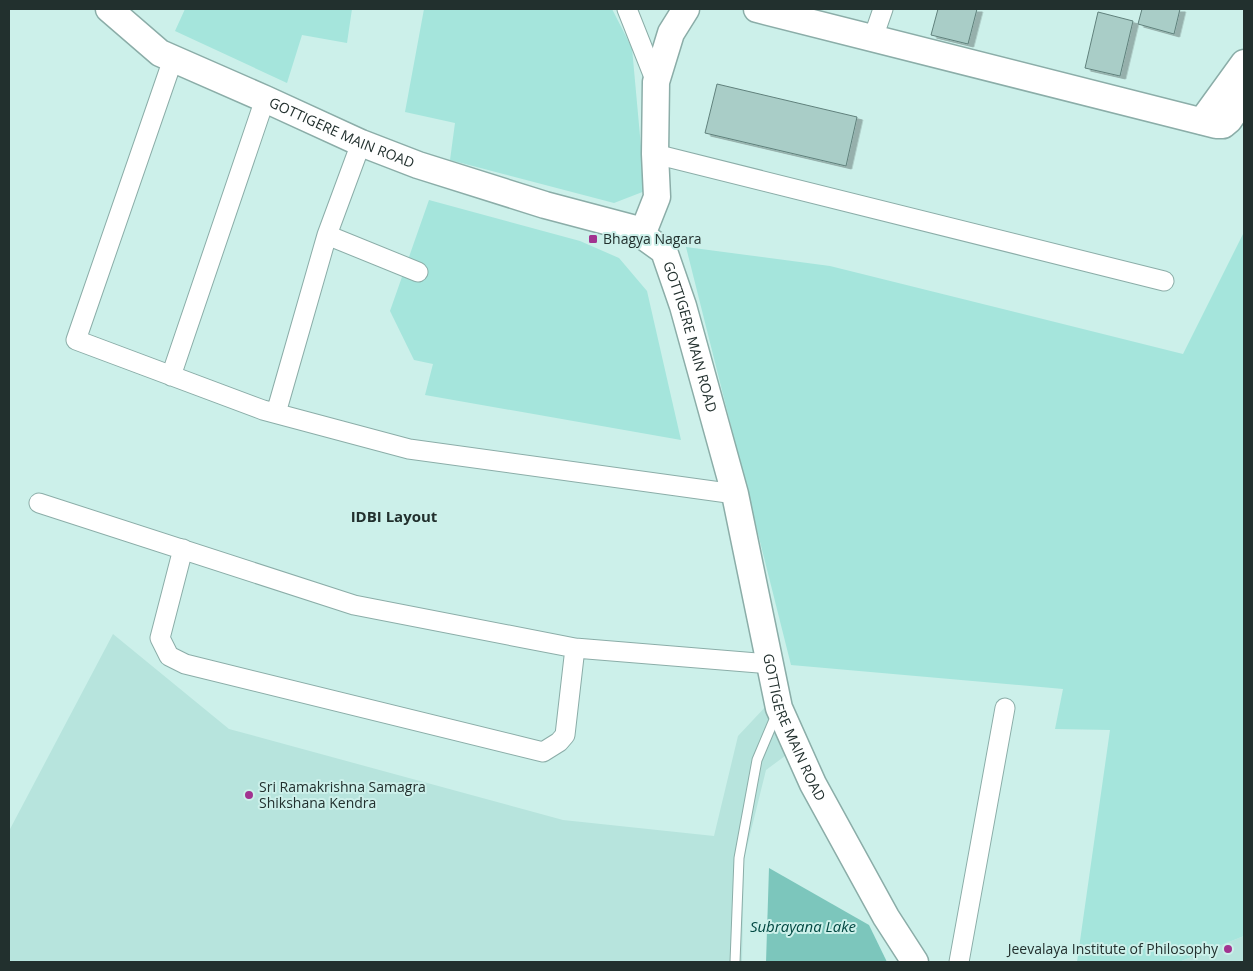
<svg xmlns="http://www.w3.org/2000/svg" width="1253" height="971" font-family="'Open Sans',sans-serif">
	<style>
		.built { fill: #b7e4dd }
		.green { fill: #a5e5dc }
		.water { fill: #7cc6bc }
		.building { fill: #a9cdc7; stroke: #60817c; filter: url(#shadow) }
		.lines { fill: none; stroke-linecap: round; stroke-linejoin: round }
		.lane-casing { stroke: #8bada8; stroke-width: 11 }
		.street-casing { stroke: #8bada8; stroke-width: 21 }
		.secondary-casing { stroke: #8bada8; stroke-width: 29 }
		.lane { stroke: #fff; stroke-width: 9 }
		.street { stroke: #fff; stroke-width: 19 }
		.secondary { stroke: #fff; stroke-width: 26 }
		.poi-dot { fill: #a23390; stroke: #ccf0ea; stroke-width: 2 }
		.labels { text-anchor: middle; stroke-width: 4; stroke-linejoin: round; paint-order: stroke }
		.street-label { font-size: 14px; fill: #22302e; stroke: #ccf0ea }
		.poi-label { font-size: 14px; fill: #22302e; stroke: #ccf0ea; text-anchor: start }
		.neighbourhood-label { font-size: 15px; font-weight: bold; fill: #22302e; stroke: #ccf0ea }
		.water-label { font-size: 15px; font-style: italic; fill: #024842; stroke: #ccf0ea }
	</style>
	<defs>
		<filter id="shadow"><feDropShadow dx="5.5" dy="3" stdDeviation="0" flood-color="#0004"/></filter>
	</defs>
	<rect width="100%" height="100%" fill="#ccf0ea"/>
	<path class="built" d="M 113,634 L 229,729 L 563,820 L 714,836 L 738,736 L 766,706 L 789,753 L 766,770 L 744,859 L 742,962 L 9,962 L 9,831 Z
		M 1244,936 L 1244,962 L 1179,962 Z"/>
	<path class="green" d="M 185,9 L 352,9 L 347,43 L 302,35 L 287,83 L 175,31 Z
		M 424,9 L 612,9 L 632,48 L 645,191 L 614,203 L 450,160 L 455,123 L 405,112 Z
		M 429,200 L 580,241 L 619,258 L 647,291 L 681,440 L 425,395 L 433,364 L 414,360 L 390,311 Z
		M 1244,232 L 1244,936 L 1179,962 L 1077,962 L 1110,730 L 1055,729 L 1063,689 L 791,665 L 686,247 L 830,266 L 1183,354 Z"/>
	<path class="water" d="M 769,868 L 869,925 L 887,962 L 766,962 Z"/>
	<path class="building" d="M 938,9 L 977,9 L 968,44 L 931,35 Z
		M 1142,9 L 1180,9 L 1174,34 L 1138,24 Z
		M 1098,12 L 1133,21 L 1120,76 L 1085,68 Z
		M 717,84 L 857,117 L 846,166 L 705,133 Z"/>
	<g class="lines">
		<g class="lane-casing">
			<path id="lane" d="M 735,962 L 739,858 L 757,760 L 776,715"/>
		</g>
		<g class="street-casing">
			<path id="street" d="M 627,9 L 656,82
				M 873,38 L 883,9
				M 173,59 L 76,340 L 263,410 L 409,449 L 735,494
				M 655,154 L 1164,281
				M 327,235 L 418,272
				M 171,376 L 265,99
				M 276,413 L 327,235 L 361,143
				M 39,503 L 354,605 L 575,648 L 770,664
				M 183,549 L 160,638 L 169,656 L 185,664 L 543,752 L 559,742 L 565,735 L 575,648
				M 959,962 L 1005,708"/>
		</g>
		<g class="secondary-casing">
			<g id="secondary">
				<path id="s1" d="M 109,9 L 160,53 L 265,99 L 361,143 L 418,165 L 545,205 L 632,228 L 664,251 L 683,306 L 735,494 L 779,708 L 813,784 L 886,917 L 915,962"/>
				<path d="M 757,9 L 1216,125 L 1223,125 L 1229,120 L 1244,98"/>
				<path d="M 1202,121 L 1244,63"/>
				<path d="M 642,235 L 657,197 L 655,154 L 656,82 L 671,33 L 686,9"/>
			</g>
		</g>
		<use href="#lane" class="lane"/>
		<use href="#street" class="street"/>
		<use href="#secondary" class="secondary"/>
	</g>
	<g class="poi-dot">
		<rect x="588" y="234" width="10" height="10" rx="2.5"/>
		<circle cx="249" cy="795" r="5"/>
		<circle cx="1228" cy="949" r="5"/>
	</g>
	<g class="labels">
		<g class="street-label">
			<text dy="5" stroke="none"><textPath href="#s1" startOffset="266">GOTTIGERE MAIN ROAD</textPath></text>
			<text dy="5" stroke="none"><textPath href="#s1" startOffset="701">GOTTIGERE MAIN ROAD</textPath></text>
			<text dy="5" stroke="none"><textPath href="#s1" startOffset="1106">GOTTIGERE MAIN ROAD</textPath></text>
		</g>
		<g class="poi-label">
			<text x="603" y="244">Bhagya Nagara</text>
			<text x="259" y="792">Sri Ramakrishna Samagra<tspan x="259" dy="16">Shikshana Kendra</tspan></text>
			<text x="1218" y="954" text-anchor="end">Jeevalaya Institute of Philosophy</text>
		</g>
		<g class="neighbourhood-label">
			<text x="394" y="522">IDBI Layout</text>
		</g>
		<g class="water-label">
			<text x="803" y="932">Subrayana Lake</text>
		</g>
	</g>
	<rect width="1253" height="971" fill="none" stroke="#22302e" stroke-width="20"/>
</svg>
